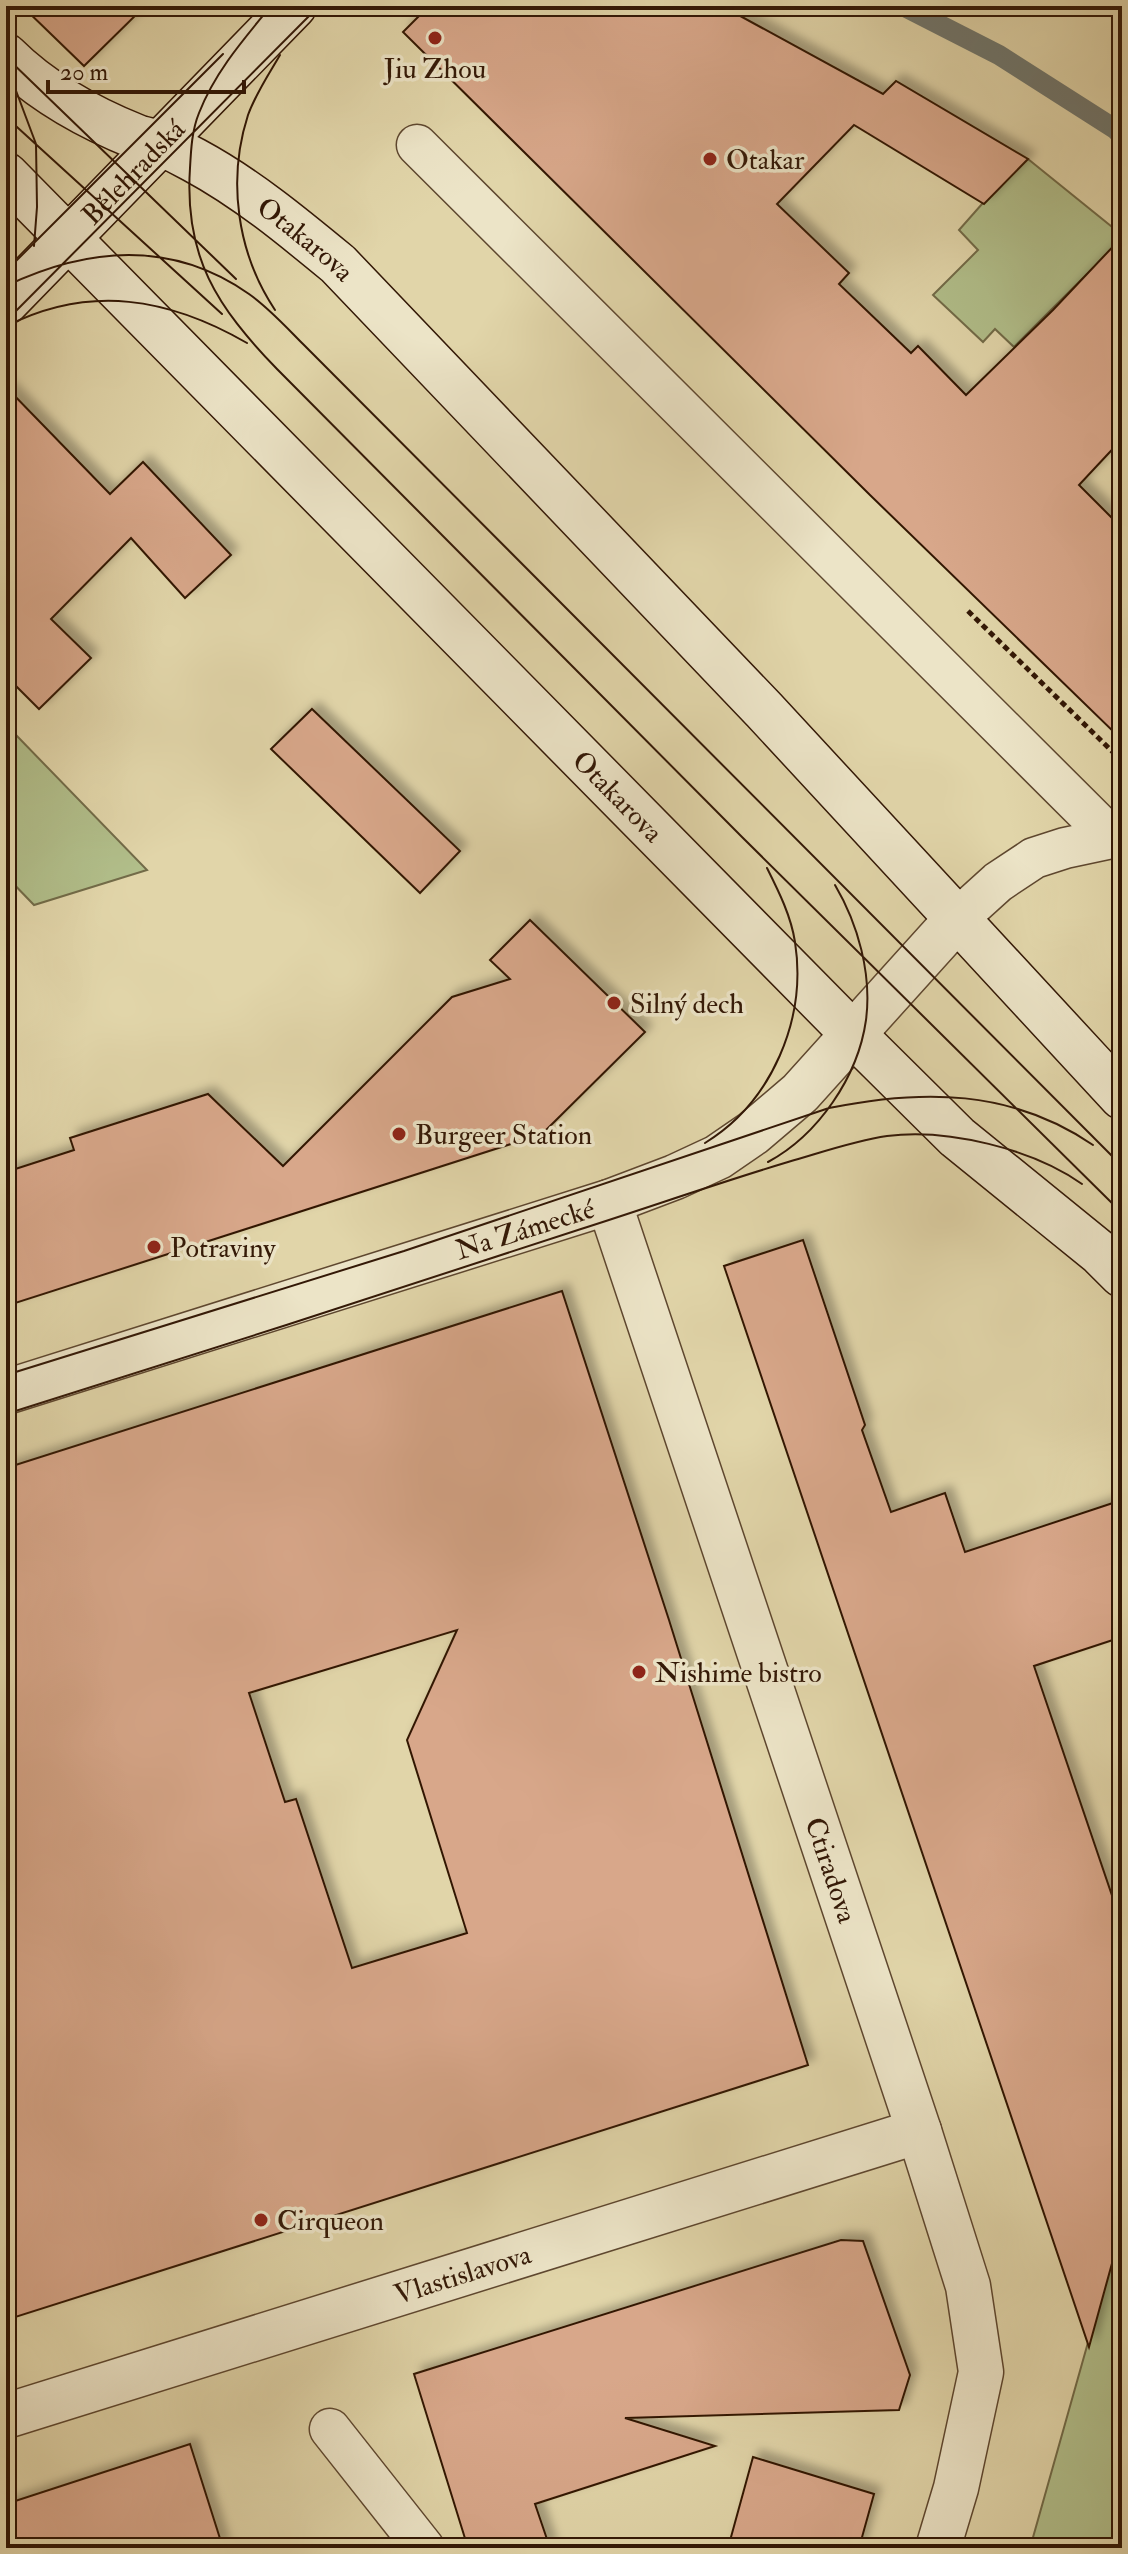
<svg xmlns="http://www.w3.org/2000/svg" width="1128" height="2554" font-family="'IM FELL Double Pica',serif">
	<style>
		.green { fill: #b1be8a; stroke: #726b48; stroke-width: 2 }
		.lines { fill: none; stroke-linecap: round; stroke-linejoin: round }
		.stream { stroke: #70776e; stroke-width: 20 }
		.building { fill: #d8a78a; stroke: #331806; stroke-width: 2; fill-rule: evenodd; filter: url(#shadow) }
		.lane-casing { stroke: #5e472f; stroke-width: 43 }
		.street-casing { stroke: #5e472f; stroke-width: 47 }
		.secondary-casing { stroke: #331806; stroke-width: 47 }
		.path { stroke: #331806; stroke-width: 5; stroke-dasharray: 6 4; stroke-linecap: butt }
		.lane { stroke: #ece4c7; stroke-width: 40 }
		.street { stroke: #ece4c7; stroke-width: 44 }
		.secondary { stroke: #ece4c7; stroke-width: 44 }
		.tram { stroke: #331806; stroke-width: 2 }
		.poi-dot { fill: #8f2418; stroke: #ece4c7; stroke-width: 3 }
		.labels { text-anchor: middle; stroke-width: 7; stroke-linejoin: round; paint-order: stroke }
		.poi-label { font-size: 28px; fill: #331806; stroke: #ece4c7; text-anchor: start }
		.street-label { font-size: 28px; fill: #331806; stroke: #ece4c7 }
	</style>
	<defs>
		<filter id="shadow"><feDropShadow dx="7" dy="-7" stdDeviation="4" flood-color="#0004"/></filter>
	</defs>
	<rect width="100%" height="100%" fill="#e1d5a9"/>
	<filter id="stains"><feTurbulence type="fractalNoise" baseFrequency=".0025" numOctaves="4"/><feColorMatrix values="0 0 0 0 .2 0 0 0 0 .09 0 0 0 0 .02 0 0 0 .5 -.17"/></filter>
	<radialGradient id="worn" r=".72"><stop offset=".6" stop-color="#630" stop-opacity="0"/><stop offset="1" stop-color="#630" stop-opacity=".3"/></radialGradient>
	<path class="green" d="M 1028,159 L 1122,235 L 1122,239 L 1014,347 L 995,329 L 983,342 L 933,295 L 978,250 L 959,230 L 982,204 Z
		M 16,735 L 147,870 L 34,905 L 6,876 L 6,745 Z
		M 1122,2222 L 1122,2548 L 1030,2548 Z"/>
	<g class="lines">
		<path class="stream" d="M 903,6 L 999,55 L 1115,129 L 1122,136"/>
	</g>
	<path class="building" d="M 22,6 L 145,6 L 84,66 Z
		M 429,6 L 722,6 L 883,94 L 896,81 L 1028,159 L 984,204 L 854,125 L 777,204 L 849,273 L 839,284 L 911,353 L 918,346 L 966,395 L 1053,310 L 1122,237 L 1122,439 L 1079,485 L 1122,528 L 1122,740 L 870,495 L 403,32 Z
		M 6,387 L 110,494 L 143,462 L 231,555 L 185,598 L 131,538 L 51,619 L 91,658 L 39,709 L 6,676 Z
		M 312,709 L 460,851 L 420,893 L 271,749 Z
		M 530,920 L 645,1032 L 542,1134 L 6,1306 L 6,1172 L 74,1150 L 70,1138 L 208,1094 L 283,1166 L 452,997 L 510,979 L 490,960 Z
		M 803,1240 L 865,1425 L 862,1430 L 891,1512 L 945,1493 L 965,1552 L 1122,1500 L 1122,1637 L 1034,1666 L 1122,1925 L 1122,2227 L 1089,2347 L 724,1266 Z
		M 562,1291 L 669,1620 L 808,2065 L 6,2320 L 6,1468 ZM 457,1630 L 407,1740 L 467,1933 L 352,1968 L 296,1799 L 285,1802 L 249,1693 Z
		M 841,2240 L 863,2241 L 910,2375 L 899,2410 L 625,2418 L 715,2446 L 535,2504 L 550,2548 L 468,2548 L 414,2374 Z
		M 190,2444 L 223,2548 L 6,2548 L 6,2504 Z
		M 753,2457 L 874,2494 L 859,2548 L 728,2548 Z"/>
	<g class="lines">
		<g class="lane-casing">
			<path id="lane" d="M 417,145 L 1112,838
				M 956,920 L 998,882 L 1034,858 L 1065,848 L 1112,838 L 1122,839
				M 330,2429 L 424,2548"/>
		</g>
		<g class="street-casing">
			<g id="street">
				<path id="s1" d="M 609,1202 L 919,2131 L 968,2286 L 981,2372 L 956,2488 L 938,2548"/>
				<path id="s2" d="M 6,1392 L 609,1202 L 675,1177 L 718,1157 L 753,1133 L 800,1093 L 956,920"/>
				<path id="s3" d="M 6,2416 L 919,2131"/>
			</g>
		</g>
		<g class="secondary-casing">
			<g id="secondary">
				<path id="s4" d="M 6,56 C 42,92 90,118 137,137 C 144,140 153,140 160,143 C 171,148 183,154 194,160 C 246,188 292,226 338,264 L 764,710 L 1122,1097"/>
				<path id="s5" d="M 6,175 L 853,1034 L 957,1137 L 1100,1253 L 1122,1275"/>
				<path id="s6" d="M 6,302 L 294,6"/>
			</g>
		</g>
		<path class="path" d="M 968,611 L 1118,757 L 1122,759"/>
		<use href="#lane" class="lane"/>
		<use href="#street" class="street"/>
		<use href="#secondary" class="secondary"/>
		<path class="tram" d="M 271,6 C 243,40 215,72 199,113 C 192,130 191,149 190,168 C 184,257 217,307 277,369 L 742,837 L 1122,1213
			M 6,57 L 236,279
			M 6,72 L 12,80 L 36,144 L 37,207 L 34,246
			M 6,117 L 222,314
			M 6,271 L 223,54
			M 6,286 C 88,247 172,240 249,294 C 269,308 286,327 303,344 L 1122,1166
			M 275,310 C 237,253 227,180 248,115 C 256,93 269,74 280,55
			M 6,321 L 319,6
			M 7,326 C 90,284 169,298 247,343
			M 705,1143 C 772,1102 807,1019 795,942 C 791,916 779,892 767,868
			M 768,1162 C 818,1135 858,1077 866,1020 C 872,974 858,924 835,885
			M 6,1375 L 404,1251 L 829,1108 C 922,1089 1011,1089 1093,1145
			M 6,1414 C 198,1354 390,1292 581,1229 C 650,1207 718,1183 788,1162 C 820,1153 853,1141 887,1136 C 947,1128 1033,1149 1082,1184"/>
	</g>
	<g class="poi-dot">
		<circle cx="435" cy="38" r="8"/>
		<circle cx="710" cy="159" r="8"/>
		<circle cx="614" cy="1003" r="8"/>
		<circle cx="399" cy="1134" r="8"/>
		<circle cx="154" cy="1247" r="8"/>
		<circle cx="639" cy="1672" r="8"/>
		<circle cx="261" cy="2220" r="8"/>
	</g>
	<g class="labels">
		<g class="poi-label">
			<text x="435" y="78" text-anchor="middle">Jiu Zhou</text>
			<text x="726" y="169">Otakar</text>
			<text x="630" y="1013">Silný dech</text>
			<text x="415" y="1144">Burgeer Station</text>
			<text x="170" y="1257">Potraviny</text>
			<text x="655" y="1682">Nishime bistro</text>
			<text x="277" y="2230">Cirqueon</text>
		</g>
		<g class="street-label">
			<text dy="10" stroke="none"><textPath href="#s6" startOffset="182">Bělehradská</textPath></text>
			<text dy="10" stroke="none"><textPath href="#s4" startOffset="354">Otakarova</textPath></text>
			<text dy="10" stroke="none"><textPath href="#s5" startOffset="872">Otakarova</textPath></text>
			<text dy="10" stroke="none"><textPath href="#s2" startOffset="544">Na Zámecké</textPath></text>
			<text dy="10" stroke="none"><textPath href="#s1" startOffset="704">Ctiradova</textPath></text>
			<text dy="10" stroke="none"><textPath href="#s3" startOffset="478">Vlastislavova</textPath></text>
		</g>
	</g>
	<rect width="1128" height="2554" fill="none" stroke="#e1d5a9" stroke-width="32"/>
	<rect x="8" y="8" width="1112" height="2538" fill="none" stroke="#331806" stroke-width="4"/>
	<rect x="16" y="16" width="1096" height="2522" fill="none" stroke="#331806" stroke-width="2"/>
	<path d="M48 80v12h196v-12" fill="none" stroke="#331806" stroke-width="4"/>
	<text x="60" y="80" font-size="24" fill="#331806" stroke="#ece4c7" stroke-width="6" paint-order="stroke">20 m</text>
	<rect width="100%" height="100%" filter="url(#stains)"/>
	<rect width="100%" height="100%" fill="url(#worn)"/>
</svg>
